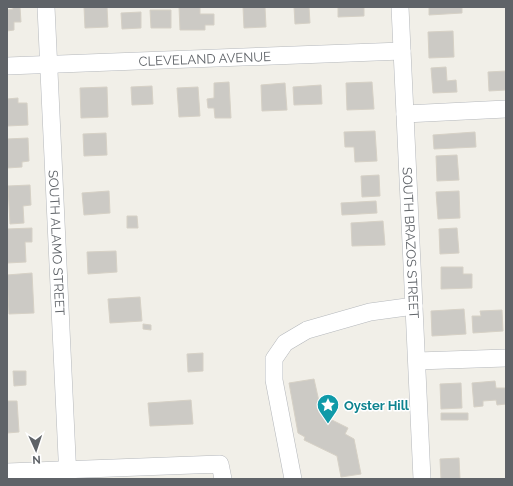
<svg xmlns="http://www.w3.org/2000/svg" width="513" height="486" font-family="Raleway,sans-serif">
	<style>
		.building { fill: #cccac5; stroke: #d6d1c6 }
		.lines { fill: none; stroke-linecap: round; stroke-linejoin: round }
		.minor-casing { stroke: #b5b8bc; stroke-width: 18 }
		.minor { stroke: #fff; stroke-width: 17 }
		.labels { text-anchor: middle; stroke-width: 3; stroke-linejoin: round; paint-order: stroke }
		.street-label { font-size: 13px; fill: #5f6368; stroke: #fff }
		.culture-label { font-size: 13px; font-weight: bold; fill: #0d838f; stroke: #fff; text-anchor: start }
	</style>
	<rect width="100%" height="100%" fill="#f1efe8"/>
	<path class="building" d="M 13,7 L 20,7 L 21,22 L 14,22 L 14,30 L 7,31 L 7,10 L 13,9 Z
		M 84,7 L 107,7 L 108,27 L 85,28 Z
		M 179,7 L 200,7 L 200,14 L 214,14 L 214,25 L 205,25 L 205,30 L 180,30 Z
		M 243,7 L 265,7 L 266,27 L 244,28 Z
		M 294,7 L 309,7 L 310,23 L 295,24 Z
		M 338,7 L 364,7 L 364,16 L 338,17 Z
		M 429,7 L 462,7 L 462,13 L 429,15 Z
		M 150,10 L 171,10 L 171,28 L 151,28 Z
		M 141,12 L 141,28 L 122,29 L 121,13 Z
		M 453,31 L 454,57 L 429,58 L 428,32 Z
		M 446,67 L 447,81 L 456,80 L 457,92 L 433,93 L 431,68 Z
		M 506,71 L 506,90 L 489,91 L 488,72 Z
		M 229,82 L 231,118 L 215,118 L 214,108 L 208,108 L 207,99 L 214,98 L 214,83 Z
		M 372,82 L 374,109 L 347,110 L 346,83 Z
		M 285,83 L 287,110 L 262,111 L 261,85 Z
		M 321,85 L 322,104 L 294,105 L 293,87 Z
		M 152,86 L 153,104 L 132,105 L 131,87 Z
		M 107,87 L 108,117 L 81,118 L 80,88 Z
		M 198,87 L 200,116 L 179,117 L 177,88 Z
		M 18,98 L 18,103 L 27,103 L 28,125 L 7,126 L 7,99 Z
		M 375,131 L 377,161 L 355,162 L 354,147 L 345,147 L 344,132 Z
		M 475,132 L 476,147 L 434,149 L 433,135 Z
		M 106,133 L 107,155 L 84,156 L 83,134 Z
		M 28,138 L 29,161 L 22,162 L 22,167 L 7,168 L 7,139 Z
		M 457,155 L 459,180 L 437,181 L 436,156 Z
		M 379,175 L 380,196 L 362,197 L 361,176 Z
		M 30,185 L 31,205 L 23,206 L 24,223 L 10,224 L 8,186 Z
		M 109,191 L 110,213 L 84,215 L 82,193 Z
		M 459,191 L 460,218 L 438,219 L 436,192 Z
		M 376,201 L 377,213 L 342,215 L 341,203 Z
		M 127,216 L 137,216 L 138,228 L 127,228 Z
		M 383,221 L 385,245 L 352,246 L 351,223 Z
		M 32,228 L 32,242 L 25,242 L 26,262 L 7,263 L 7,229 Z
		M 457,228 L 459,253 L 440,254 L 439,229 Z
		M 116,251 L 117,272 L 88,274 L 87,252 Z
		M 441,267 L 463,267 L 463,274 L 472,274 L 472,288 L 441,289 Z
		M 32,273 L 34,313 L 9,314 L 7,275 Z
		M 140,297 L 142,321 L 110,323 L 108,299 Z
		M 464,309 L 466,334 L 432,336 L 431,311 Z
		M 502,310 L 503,331 L 473,333 L 472,316 L 481,316 L 480,311 Z
		M 143,324 L 151,325 L 151,330 L 143,329 Z
		M 203,353 L 203,371 L 188,372 L 187,354 Z
		M 13,371 L 26,371 L 26,385 L 14,386 Z
		M 314,379 L 322,415 L 348,428 L 345,434 L 354,439 L 361,474 L 341,477 L 337,456 L 304,440 L 305,437 L 298,433 L 289,383 Z
		M 495,381 L 496,388 L 506,388 L 506,404 L 497,405 L 496,400 L 483,401 L 483,406 L 474,407 L 472,383 Z
		M 461,383 L 462,408 L 441,409 L 440,384 Z
		M 191,400 L 193,424 L 150,426 L 148,403 Z
		M 7,401 L 17,401 L 19,432 L 7,433 Z
		M 441,413 L 468,413 L 468,420 L 441,420 Z
		M 459,458 L 460,479 L 441,479 L 440,459 Z"/>
	<g class="lines">
		<g class="minor-casing">
			<g id="minor">
				<path id="s1" d="M 46,7 L 68,479"/>
				<path id="s2" d="M 400,7 L 422,479"/>
				<path id="s3" d="M 7,66 L 402,51"/>
				<path d="M 405,114 L 506,109"/>
				<path d="M 417,361 L 506,358"/>
				<path d="M 7,472 L 220,464 L 223,479"/>
				<path d="M 293,479 L 274,380 L 274,359 L 285,343 L 307,330 L 370,312 L 414,306"/>
			</g>
		</g>
		<use href="#minor" class="minor"/>
	</g>
	<defs>
		<g id="sight-pin" transform="scale(1.15)"><path d="M0 17L-7.5 6A9.5 9.5 0 1 1 7.5 6Z" fill="#0f9aa8" stroke="#fff"/><path d="M0-6L1.8-2.2L6-1.7L2.9 1.2L3.7 5.4L0 3.3L-3.7 5.4L-2.9 1.2L-6-1.7L-1.8-2.2Z" fill="#fff"/></g>
	</defs>
	<g fill-rule="evenodd">
		<use href="#sight-pin" x="328" y="405"/>
	</g>
	<g class="labels">
		<g class="street-label">
			<text dy="5" stroke="none"><textPath href="#s3" startOffset="198">CLEVELAND AVENUE</textPath></text>
			<text dy="5" stroke="none"><textPath href="#s1" startOffset="236">SOUTH ALAMO STREET</textPath></text>
			<text dy="5" stroke="none"><textPath href="#s2" startOffset="236">SOUTH BRAZOS STREET</textPath></text>
		</g>
		<g class="culture-label">
			<text x="344" y="410">Oyster Hill</text>
		</g>
	</g>
	<rect width="513" height="486" fill="none" stroke="#5f6368" stroke-width="16"/>
	<g transform="translate(36 450) rotate(177)" stroke="#ffffff" stroke-width="3" paint-order="stroke">
	<path d="M0-3L7 15L0 10L-7 15Z" fill="#5f6368"/>
	<text y="-6" font-size="11" font-weight="bold" text-anchor="middle" fill="#5f6368">N</text>
	</g>
</svg>
